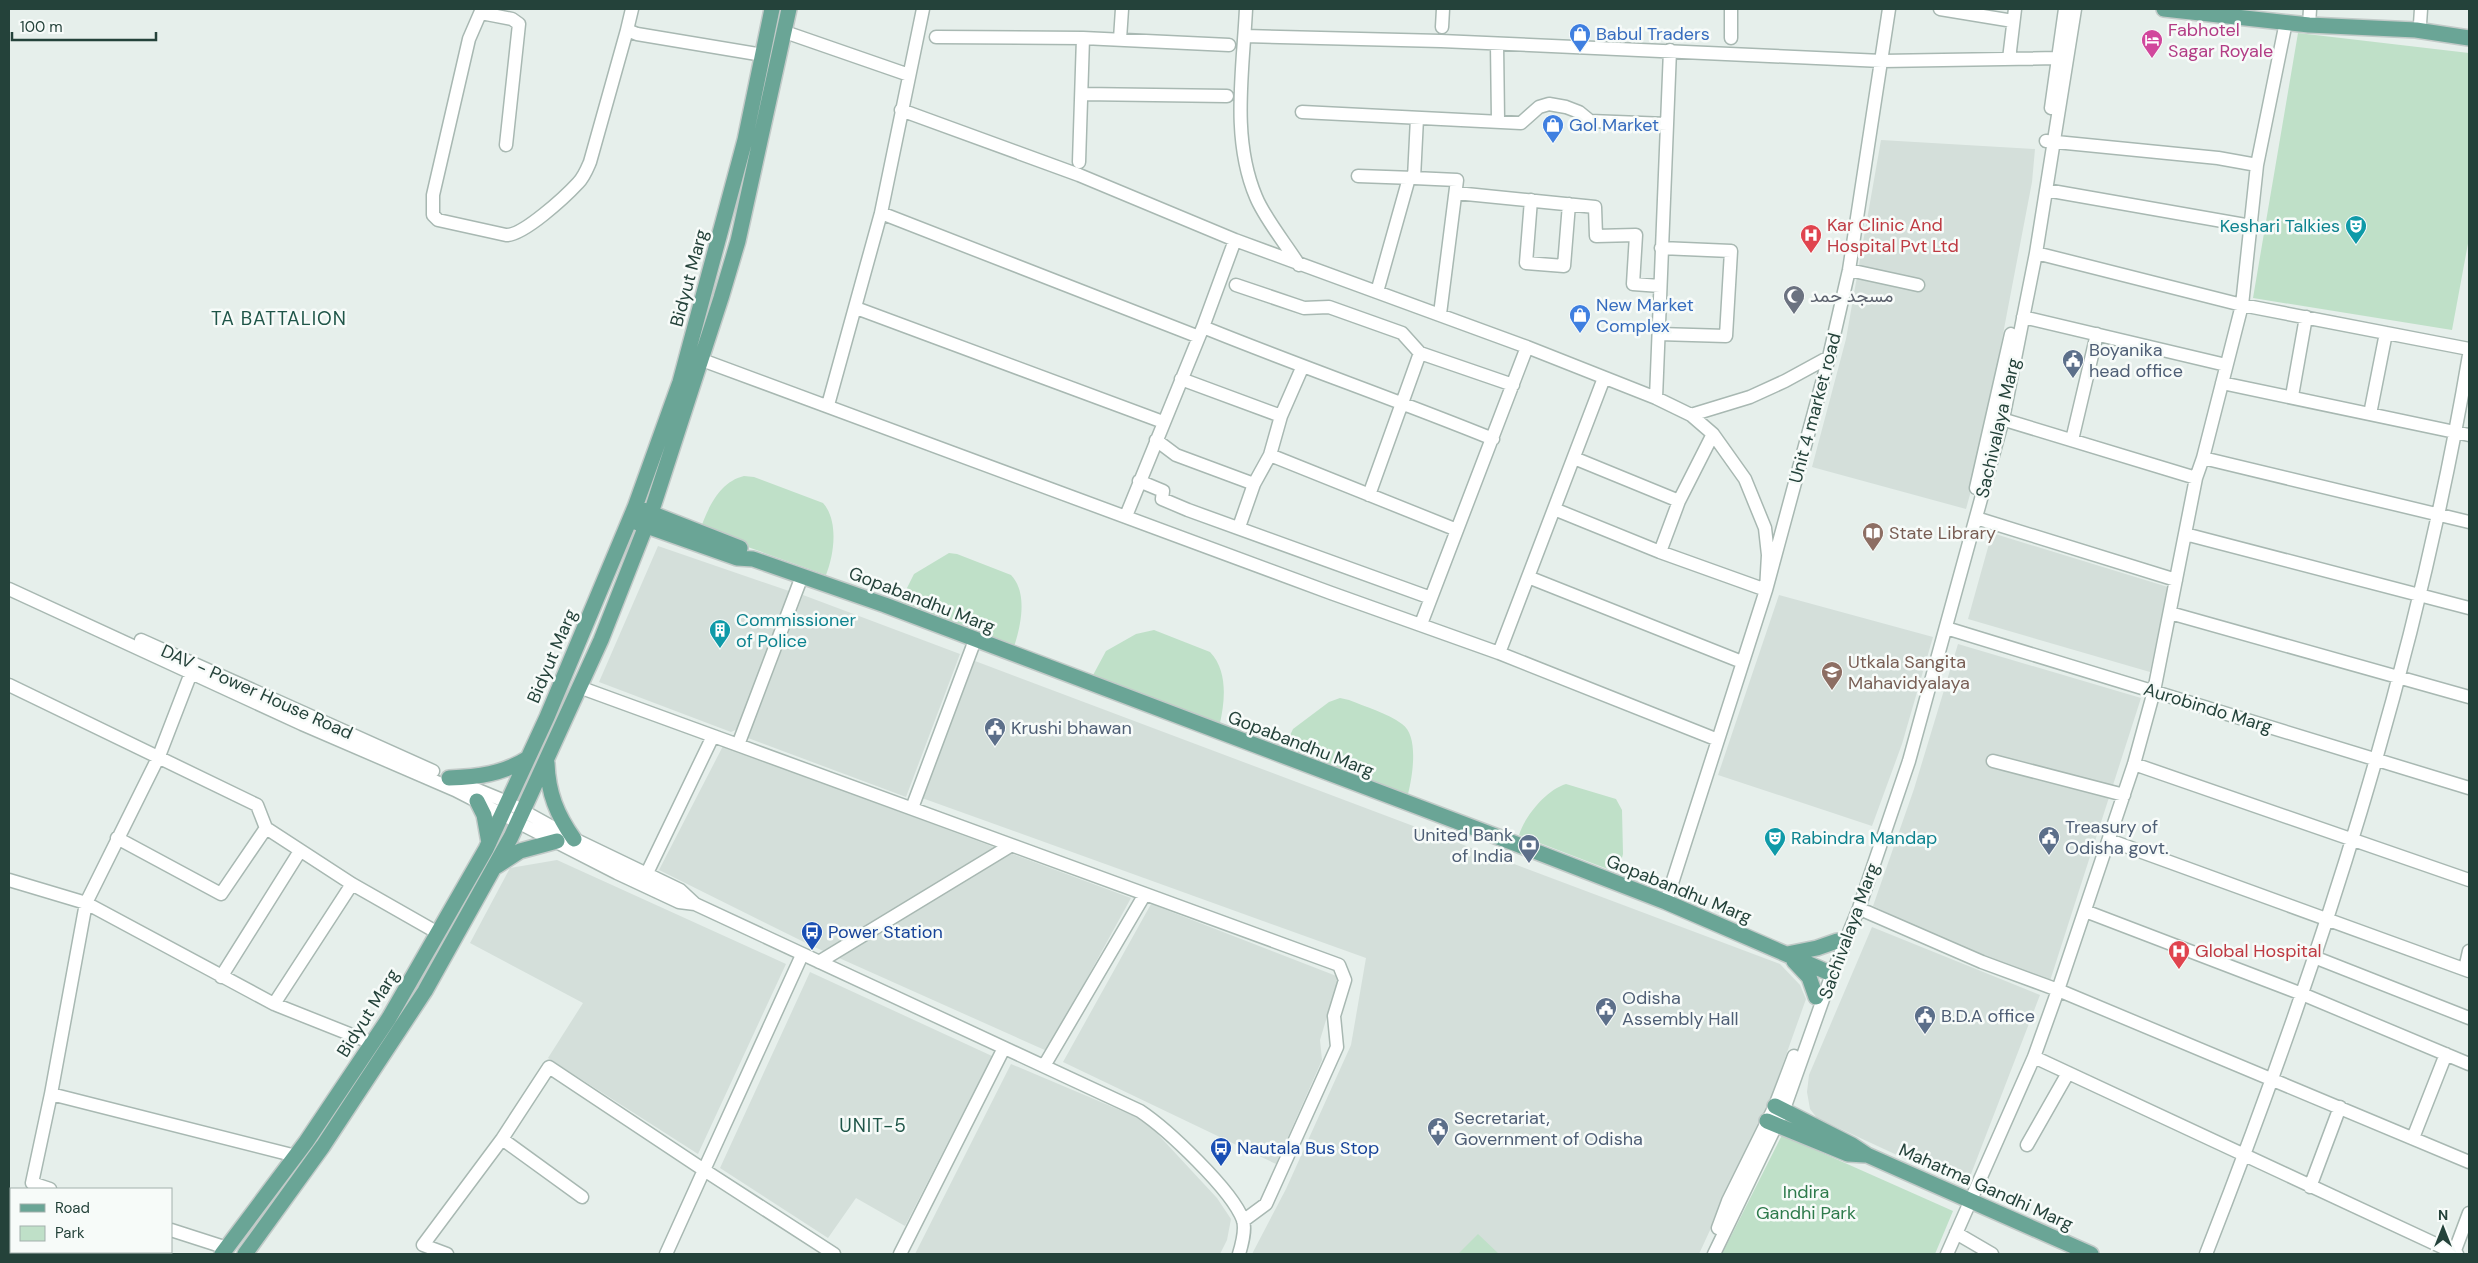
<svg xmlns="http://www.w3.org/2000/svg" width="2478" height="1263" font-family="'DM Sans',Vazirmatn,sans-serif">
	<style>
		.built { fill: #d4dfda }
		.green { fill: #bfe0c8 }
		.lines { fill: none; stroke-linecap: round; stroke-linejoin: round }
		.minor-casing { stroke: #a8b8b2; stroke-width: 15 }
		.major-casing { stroke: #c2cac8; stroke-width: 18 }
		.minor { stroke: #fff; stroke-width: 12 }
		.major { stroke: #6aa596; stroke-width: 15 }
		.labels { text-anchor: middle; stroke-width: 5; stroke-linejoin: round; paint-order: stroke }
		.hotel-label { font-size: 18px; fill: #b23c85; stroke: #f7fbf9; text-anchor: start }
		.shop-label { font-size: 18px; fill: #366cbe; stroke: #f7fbf9; text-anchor: start }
		.health-label { font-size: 18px; fill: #be3a42; stroke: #f7fbf9; text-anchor: start }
		.culture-label { font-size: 18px; fill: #0d838f; stroke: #f7fbf9; text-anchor: start }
		.street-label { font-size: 18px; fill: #24423a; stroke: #f7fbf9 }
		.worship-label { font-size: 18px; fill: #5b616d; stroke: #f7fbf9; text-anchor: start }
		.service-label { font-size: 18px; fill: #4e5e75; stroke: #f7fbf9; text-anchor: start }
		.education-label { font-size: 18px; fill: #785e54; stroke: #f7fbf9; text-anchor: start }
		.transit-label { font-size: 18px; fill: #164399; stroke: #f7fbf9; text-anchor: start }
		.park-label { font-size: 18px; fill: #2d7a4b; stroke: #f7fbf9 }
		.neighbourhood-label { font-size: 19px; letter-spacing: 1px; fill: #1f5548; stroke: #f7fbf9 }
	</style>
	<rect width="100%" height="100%" fill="#e6efeb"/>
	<path class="built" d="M 1881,140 L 2035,149 L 2032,182 L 1978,465 L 1966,509 L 1812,467 L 1846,339 Z
		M 1992,533 L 2168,587 L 2150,672 L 1968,619 Z
		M 658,546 L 792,592 L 740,728 L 731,732 L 599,682 Z
		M 803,595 L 960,654 L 906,797 L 748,738 Z
		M 1779,595 L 1933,637 L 1902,744 L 1872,826 L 1718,775 Z
		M 1958,644 L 2141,698 L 2049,984 L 1992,962 L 1873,906 L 1914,789 Z
		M 975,661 L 1780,964 L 1800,985 L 1806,999 L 1770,1100 L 1699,1254 L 1252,1254 L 1286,1189 L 1351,1045 L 1366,958 L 922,798 Z
		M 723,746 L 1131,898 L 1047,1051 L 810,945 L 659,870 Z
		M 557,860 L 786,964 L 698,1154 L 548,1058 L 583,1003 L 470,943 L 510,868 Z
		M 1151,904 L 1339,977 L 1320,1040 L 1322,1060 L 1276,1164 L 1063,1062 Z
		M 1872,927 L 2040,995 L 1966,1187 L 1817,1118 L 1810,1109 L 1807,1092 L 1809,1075 Z
		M 810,972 L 992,1056 L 905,1226 L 856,1198 L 828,1238 L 720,1168 Z
		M 1011,1064 L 1134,1116 L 1152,1128 L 1217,1198 L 1231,1219 L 1227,1240 L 1220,1254 L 915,1254 Z"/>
	<path class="green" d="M 2298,33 L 2469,53 L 2469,238 L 2452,330 L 2253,298 Z
		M 744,476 L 754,477 L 823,503 C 839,521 834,555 826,575 L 700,530 C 708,508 719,482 744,476 Z
		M 949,553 L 957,554 L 1011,575 C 1028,593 1021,625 1014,647 L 899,604 L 914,574 Z
		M 1154,630 L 1210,652 C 1228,671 1225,700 1220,723 L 1092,677 L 1106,651 L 1136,634 Z
		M 1340,698 L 1349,700 C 1366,707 1387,713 1402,724 C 1420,736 1412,780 1407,798 L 1283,750 L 1293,729 L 1329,702 Z
		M 1566,784 L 1616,799 L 1622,810 L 1623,854 L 1618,873 L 1519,835 C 1525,816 1546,790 1566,784 Z
		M 1782,1135 L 1953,1211 L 1935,1254 L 1722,1254 Z
		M 1478,1234 L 1499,1254 L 1458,1254 Z"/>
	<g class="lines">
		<g class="minor-casing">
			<path id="minor" d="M 482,9 L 469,39 L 433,195 L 433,215 L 438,220 L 506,235 C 523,236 566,196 578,183 C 584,177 587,169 590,162 L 627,30
				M 632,9 L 627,30 L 637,34 L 763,55
				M 1246,9 C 1243,71 1231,138 1256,197 C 1265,219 1286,244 1299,265
				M 1940,9 L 2013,21
				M 481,13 L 512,19 L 519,24 L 506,145
				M 2420,24 L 2421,9
				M 2309,25 L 2310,9
				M 1442,27 L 1443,9
				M 785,32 L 909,75
				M 1245,36 L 1441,41 L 1882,61 L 2058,58
				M 936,37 L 1083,38 L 1229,45
				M 1731,38 L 1731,9
				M 1120,39 L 1122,9
				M 1497,44 L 1498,120
				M 2009,59 L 2015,9
				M 1082,94 L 1227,96
				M 2051,108 L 2065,9
				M 901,110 L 1079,175 L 1235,240 L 1527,347 L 1656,398 L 1691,415 L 1713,434 L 1745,479 L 1765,528 L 1768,555 L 1766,590 L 1660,552 L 1554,509
				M 1302,112 L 1521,123 L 1539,107 L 1549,104 L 1566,107 L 1579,112 L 1590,121 L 1667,124
				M 1417,118 L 1414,178 L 1457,180 L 1440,314
				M 2046,141 L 2218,158 L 2257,165
				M 1079,162 L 1083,38
				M 1358,176 L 1414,178
				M 2046,190 L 2251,226
				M 1456,193 L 1595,207 L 1596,236 L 1636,235 L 1633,284 L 1660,286
				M 1531,200 L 1526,263 L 1564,266 L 1569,204
				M 881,213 L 1199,337
				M 2036,253 L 2242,305 L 2469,349
				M 1849,270 L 1918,285
				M 1236,285 L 1304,308 L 1329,307 L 1402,333 L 1420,353 L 1513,385
				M 1377,292 L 1409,178
				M 856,308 L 1163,422
				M 2023,317 L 2226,365
				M 1203,327 C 1299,366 1397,400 1493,439
				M 1659,334 L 1726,336 L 1731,251 L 1661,248
				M 702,360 L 1331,593 L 1499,653 L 1718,740 L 1666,902
				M 1181,379 L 1281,416
				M 2222,383 L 2469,435
				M 2292,396 L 2306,317
				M 1656,398 L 1670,50
				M 828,405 L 881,213 L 923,9
				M 2370,414 L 2386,333
				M 1691,415 L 1750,397 L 1785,381 L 1829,357
				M 1995,417 L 2196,478
				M 1156,440 L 1176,455 L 1254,484
				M 2072,440 L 2097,334
				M 1270,455 L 1457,530
				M 1574,458 L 1679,501 L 1713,434
				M 2203,458 L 2469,522
				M 1139,481 L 1163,491 L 1162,499 L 1188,510 L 1431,598
				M 1976,488 L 2011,334
				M 1369,495 L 1420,353
				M 1126,516 L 1203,327 L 1235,240
				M 1976,518 L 2176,580
				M 1239,527 L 1254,484 L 1270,455 L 1281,416 L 1302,368
				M 2185,534 L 2469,608
				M 1660,552 L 1679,501
				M 1528,577 L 1742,662
				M 9,589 L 302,724 L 455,790 L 617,873 L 679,902 L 695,904 L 1140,1111 C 1167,1129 1232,1190 1243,1220 C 1246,1230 1242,1244 1239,1254
				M 2170,613 L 2469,697
				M 1421,624 L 1527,347
				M 1946,628 L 2469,788
				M 141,640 L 433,771
				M 1499,653 L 1604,378
				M 191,673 L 159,756 L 86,903 L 51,1094 L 296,1156
				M 9,685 L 257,805 L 266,828 L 352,884 L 438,933
				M 579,687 L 738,745 L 802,576
				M 1718,740 L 1766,590 L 1829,357 L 1849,270 L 1889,9
				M 738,745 L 1339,965 L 1345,980 L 1334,1016 L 1337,1047 L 1266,1204 L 1243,1221
				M 1993,761 L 2124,795
				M 2134,764 L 2469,880
				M 451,779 L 507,802 L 574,839 L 680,890 L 695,904
				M 912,808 L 975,640
				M 117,838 L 221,894 L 266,828
				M 2109,840 L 2469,971
				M 9,880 L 86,903 L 274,1004 L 372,1043
				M 648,881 L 647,873 L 713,736
				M 2085,911 L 2302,994 L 2469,1064
				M 1867,912 L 1982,962 L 2058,990 L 2469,1162
				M 2314,957 L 2469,1018
				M 819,962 L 1010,846
				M 2465,969 L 2469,951
				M 221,977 L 300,851
				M 274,1004 L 352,884
				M 2034,1057 L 2457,1254
				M 1044,1066 L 1145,894
				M 2413,1138 L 2446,1054
				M 502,1139 L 582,1197
				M 2027,1145 L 2068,1073
				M 2310,1187 L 2340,1107
				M 50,1189 L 32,1183 L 51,1094
				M 1718,1228 L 1728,1201 L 1775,1106 L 1794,1056
				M 171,1230 L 227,1248
				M 1956,1233 L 1992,1254
				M 2454,1253 L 2469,1213
				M 12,1254 L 13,1252
				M 447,1254 L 423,1245 L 502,1139 L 549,1067 L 704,1170 L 802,955
				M 666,1254 L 704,1170 L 834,1254
				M 900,1254 L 1004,1048
				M 1714,1254 L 1784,1109 L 1832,974 L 1859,908 L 1909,761 L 2003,419 L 2036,253 L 2075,9
				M 1947,1254 L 2034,1057 L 2058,990 L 2134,764 L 2154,691 L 2196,478 L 2203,458 L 2242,305 L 2257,165 L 2286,22
				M 2206,1254 C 2320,963 2417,664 2469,355"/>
		</g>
		<g class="major-casing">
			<path id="major" d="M 2164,9 L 2309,25 L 2416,30 L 2469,38
				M 643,510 L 740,548
				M 638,523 L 737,558 L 753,559 L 885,605 L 1498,837 L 1666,902 L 1832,974
				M 547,763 C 548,793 557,815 574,839
				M 449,778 C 478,777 503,774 528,758
				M 477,801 L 484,815 L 489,843
				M 497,866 L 520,851 L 557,841
				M 1787,954 L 1817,948 L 1837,941
				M 1794,961 L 1809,977 L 1816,997
				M 1775,1106 L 1852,1145 L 1867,1155 L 2091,1254
				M 1767,1121 L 1848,1154 L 1865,1155
				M 222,1254 L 306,1142 L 389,1018 L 486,849 L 547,717 L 635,507 L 680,382 L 745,140 L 772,9
				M 245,1254 L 323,1146 L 425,991 L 511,837 L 601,640 L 651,513 L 721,298 L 738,241 L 789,9"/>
		</g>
		<use href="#minor" class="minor"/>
		<use href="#major" class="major"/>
	</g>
	<defs>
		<g id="shop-pin" transform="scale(1.125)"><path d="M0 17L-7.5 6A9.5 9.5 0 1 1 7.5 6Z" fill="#3f7fe0" stroke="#f7fbf9"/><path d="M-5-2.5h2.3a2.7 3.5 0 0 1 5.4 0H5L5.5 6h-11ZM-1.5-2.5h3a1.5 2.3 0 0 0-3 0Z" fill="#fff"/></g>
		<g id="hotel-pin" transform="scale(1.125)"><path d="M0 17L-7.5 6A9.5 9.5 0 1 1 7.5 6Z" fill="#d1479c" stroke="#f7fbf9"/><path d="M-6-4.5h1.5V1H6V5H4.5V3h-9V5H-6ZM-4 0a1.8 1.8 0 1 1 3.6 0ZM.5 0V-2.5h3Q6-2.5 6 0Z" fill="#fff"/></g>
		<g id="theatre-pin" transform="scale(1.125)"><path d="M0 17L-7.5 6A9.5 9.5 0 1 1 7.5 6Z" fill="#0f9aa8" stroke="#f7fbf9"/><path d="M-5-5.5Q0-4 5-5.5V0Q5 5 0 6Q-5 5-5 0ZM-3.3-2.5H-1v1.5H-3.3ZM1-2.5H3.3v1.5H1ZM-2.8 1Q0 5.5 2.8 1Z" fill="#fff"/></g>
		<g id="hospital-pin" transform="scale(1.125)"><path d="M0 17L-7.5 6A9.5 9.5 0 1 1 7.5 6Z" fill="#e0444e" stroke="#f7fbf9"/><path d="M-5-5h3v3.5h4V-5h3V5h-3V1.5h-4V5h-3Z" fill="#fff"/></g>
		<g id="mosque-pin" transform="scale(1.125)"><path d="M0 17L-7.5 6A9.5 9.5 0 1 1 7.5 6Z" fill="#6b7280" stroke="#f7fbf9"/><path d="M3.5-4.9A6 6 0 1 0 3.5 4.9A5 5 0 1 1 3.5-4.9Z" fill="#fff"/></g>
		<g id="civic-pin" transform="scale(1.125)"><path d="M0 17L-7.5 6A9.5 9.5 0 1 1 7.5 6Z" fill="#5c6f8a" stroke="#f7fbf9"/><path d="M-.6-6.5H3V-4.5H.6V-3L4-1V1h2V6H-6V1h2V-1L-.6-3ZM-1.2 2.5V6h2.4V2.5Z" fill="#fff"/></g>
		<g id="library-pin" transform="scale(1.125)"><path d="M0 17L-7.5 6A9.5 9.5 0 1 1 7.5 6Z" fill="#8d6e63" stroke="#f7fbf9"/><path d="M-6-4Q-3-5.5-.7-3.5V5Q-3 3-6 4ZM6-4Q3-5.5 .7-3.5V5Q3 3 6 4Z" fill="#fff"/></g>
		<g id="building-pin" transform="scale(1.125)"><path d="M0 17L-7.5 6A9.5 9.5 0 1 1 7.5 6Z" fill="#0f9aa8" stroke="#f7fbf9"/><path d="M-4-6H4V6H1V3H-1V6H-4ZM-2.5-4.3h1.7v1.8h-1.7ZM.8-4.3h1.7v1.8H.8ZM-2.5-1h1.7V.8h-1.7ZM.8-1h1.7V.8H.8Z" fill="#fff"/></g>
		<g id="university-pin" transform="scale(1.125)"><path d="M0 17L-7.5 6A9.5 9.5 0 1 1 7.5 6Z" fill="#8d6e63" stroke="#f7fbf9"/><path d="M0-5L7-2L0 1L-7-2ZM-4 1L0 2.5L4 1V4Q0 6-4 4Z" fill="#fff"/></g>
		<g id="bank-pin" transform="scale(1.125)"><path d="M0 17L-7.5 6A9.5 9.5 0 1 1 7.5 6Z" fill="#5c6f8a" stroke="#f7fbf9"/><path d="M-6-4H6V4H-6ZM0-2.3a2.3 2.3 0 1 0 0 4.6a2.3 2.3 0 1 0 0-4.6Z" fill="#fff"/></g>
		<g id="bus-pin" transform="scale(1.125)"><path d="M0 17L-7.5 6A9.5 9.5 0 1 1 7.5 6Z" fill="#1a4fb4" stroke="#f7fbf9"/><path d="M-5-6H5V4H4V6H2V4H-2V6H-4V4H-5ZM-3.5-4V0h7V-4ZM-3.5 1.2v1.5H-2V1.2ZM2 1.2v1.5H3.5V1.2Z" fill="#fff"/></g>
	</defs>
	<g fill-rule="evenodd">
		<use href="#shop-pin" x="1580" y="34"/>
		<use href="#hotel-pin" x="2152" y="40"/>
		<use href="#shop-pin" x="1553" y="125"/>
		<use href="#theatre-pin" x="2356" y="226"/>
		<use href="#hospital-pin" x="1811" y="235"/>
		<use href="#mosque-pin" x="1794" y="296"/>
		<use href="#shop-pin" x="1580" y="315"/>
		<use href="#civic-pin" x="2073" y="360"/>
		<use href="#library-pin" x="1873" y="533"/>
		<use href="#building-pin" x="720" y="630"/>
		<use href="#university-pin" x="1832" y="672"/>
		<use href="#civic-pin" x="995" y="728"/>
		<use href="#civic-pin" x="2049" y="837"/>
		<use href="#theatre-pin" x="1775" y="838"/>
		<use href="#bank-pin" x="1529" y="845"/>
		<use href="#bus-pin" x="812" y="932"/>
		<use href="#hospital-pin" x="2179" y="951"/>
		<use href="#civic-pin" x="1606" y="1008"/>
		<use href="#civic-pin" x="1925" y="1016"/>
		<use href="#civic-pin" x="1438" y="1128"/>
		<use href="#bus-pin" x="1221" y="1148"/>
	</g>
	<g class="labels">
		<g class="hotel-label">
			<text x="2168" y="36">Fabhotel<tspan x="2168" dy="21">Sagar Royale</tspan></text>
		</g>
		<g class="shop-label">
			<text x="1596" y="40">Babul Traders</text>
			<text x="1569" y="131">Gol Market</text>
			<text x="1596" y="311">New Market<tspan x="1596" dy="21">Complex</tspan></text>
		</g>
		<g class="health-label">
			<text x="1827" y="231">Kar Clinic And<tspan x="1827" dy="21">Hospital Pvt Ltd</tspan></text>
			<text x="2195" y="957">Global Hospital</text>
		</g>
		<g class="culture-label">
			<text x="2340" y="232" text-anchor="end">Keshari Talkies</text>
			<text x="736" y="626">Commissioner<tspan x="736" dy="21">of Police</tspan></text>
			<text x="1791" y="844">Rabindra Mandap</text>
		</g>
		<g class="street-label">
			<text transform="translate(689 278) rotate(-75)" y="6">Bidyut Marg</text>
			<text transform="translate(1815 408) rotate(-75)" y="6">Unit 4 market road</text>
			<text transform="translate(1998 428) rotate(-77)" y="6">Sachivalaya Marg</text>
			<text transform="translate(922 600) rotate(21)" y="6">Gopabandhu Marg</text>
			<text transform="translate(552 656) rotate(-67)" y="6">Bidyut Marg</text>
			<text transform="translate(257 692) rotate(24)" y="6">DAV - Power House Road</text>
			<text transform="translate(2208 708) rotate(17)" y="6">Aurobindo Marg</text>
			<text transform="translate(1301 744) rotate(21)" y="6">Gopabandhu Marg</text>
			<text transform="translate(1679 889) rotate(22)" y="6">Gopabandhu Marg</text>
			<text transform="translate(1849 931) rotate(-70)" y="6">Sachivalaya Marg</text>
			<text transform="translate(368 1013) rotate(-58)" y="6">Bidyut Marg</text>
			<text transform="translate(1986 1187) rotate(24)" y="6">Mahatma Gandhi Marg</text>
		</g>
		<g class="worship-label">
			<text x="1810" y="302">مسجد حمد</text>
		</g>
		<g class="service-label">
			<text x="2089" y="356">Boyanika<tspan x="2089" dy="21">head office</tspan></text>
			<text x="1011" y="734">Krushi bhawan</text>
			<text x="2065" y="833">Treasury of<tspan x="2065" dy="21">Odisha govt.</tspan></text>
			<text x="1513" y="841" text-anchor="end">United Bank<tspan x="1513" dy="21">of India</tspan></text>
			<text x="1622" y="1004">Odisha<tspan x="1622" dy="21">Assembly Hall</tspan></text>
			<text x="1941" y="1022">B.D.A office</text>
			<text x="1454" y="1124">Secretariat,<tspan x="1454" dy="21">Government of Odisha</tspan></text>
		</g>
		<g class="education-label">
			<text x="1889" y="539">State Library</text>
			<text x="1848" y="668">Utkala Sangita<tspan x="1848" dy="21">Mahavidyalaya</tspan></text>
		</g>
		<g class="transit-label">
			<text x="828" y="938">Power Station</text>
			<text x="1237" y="1154">Nautala Bus Stop</text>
		</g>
		<g class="park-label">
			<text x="1806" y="1198">Indira<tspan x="1806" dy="21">Gandhi Park</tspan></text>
		</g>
		<g class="neighbourhood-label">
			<text x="279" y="325">TA BATTALION</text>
			<text x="873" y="1132">UNIT-5</text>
		</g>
	</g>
	<rect width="2478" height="1263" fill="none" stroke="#24423a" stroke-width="20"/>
	<rect x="10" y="1188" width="162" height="65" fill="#f7fbf9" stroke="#a3b1ad"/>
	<rect x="20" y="1204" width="25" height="8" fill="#6aa596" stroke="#a3b1ad"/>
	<text x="55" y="1213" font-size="15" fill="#24423a">Road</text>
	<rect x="20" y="1226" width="25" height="15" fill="#bfe0c8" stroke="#a3b1ad"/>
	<text x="55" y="1238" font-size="15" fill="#24423a">Park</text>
	<g transform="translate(2443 1228)" stroke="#f7fbf9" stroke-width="4" paint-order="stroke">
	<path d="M0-4L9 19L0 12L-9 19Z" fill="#24423a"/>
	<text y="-8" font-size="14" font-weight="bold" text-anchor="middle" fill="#24423a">N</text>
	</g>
	<path d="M12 32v8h144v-8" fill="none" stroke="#24423a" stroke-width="2.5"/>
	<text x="20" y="32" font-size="15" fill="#24423a" stroke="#f7fbf9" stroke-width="4" paint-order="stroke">100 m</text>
</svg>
